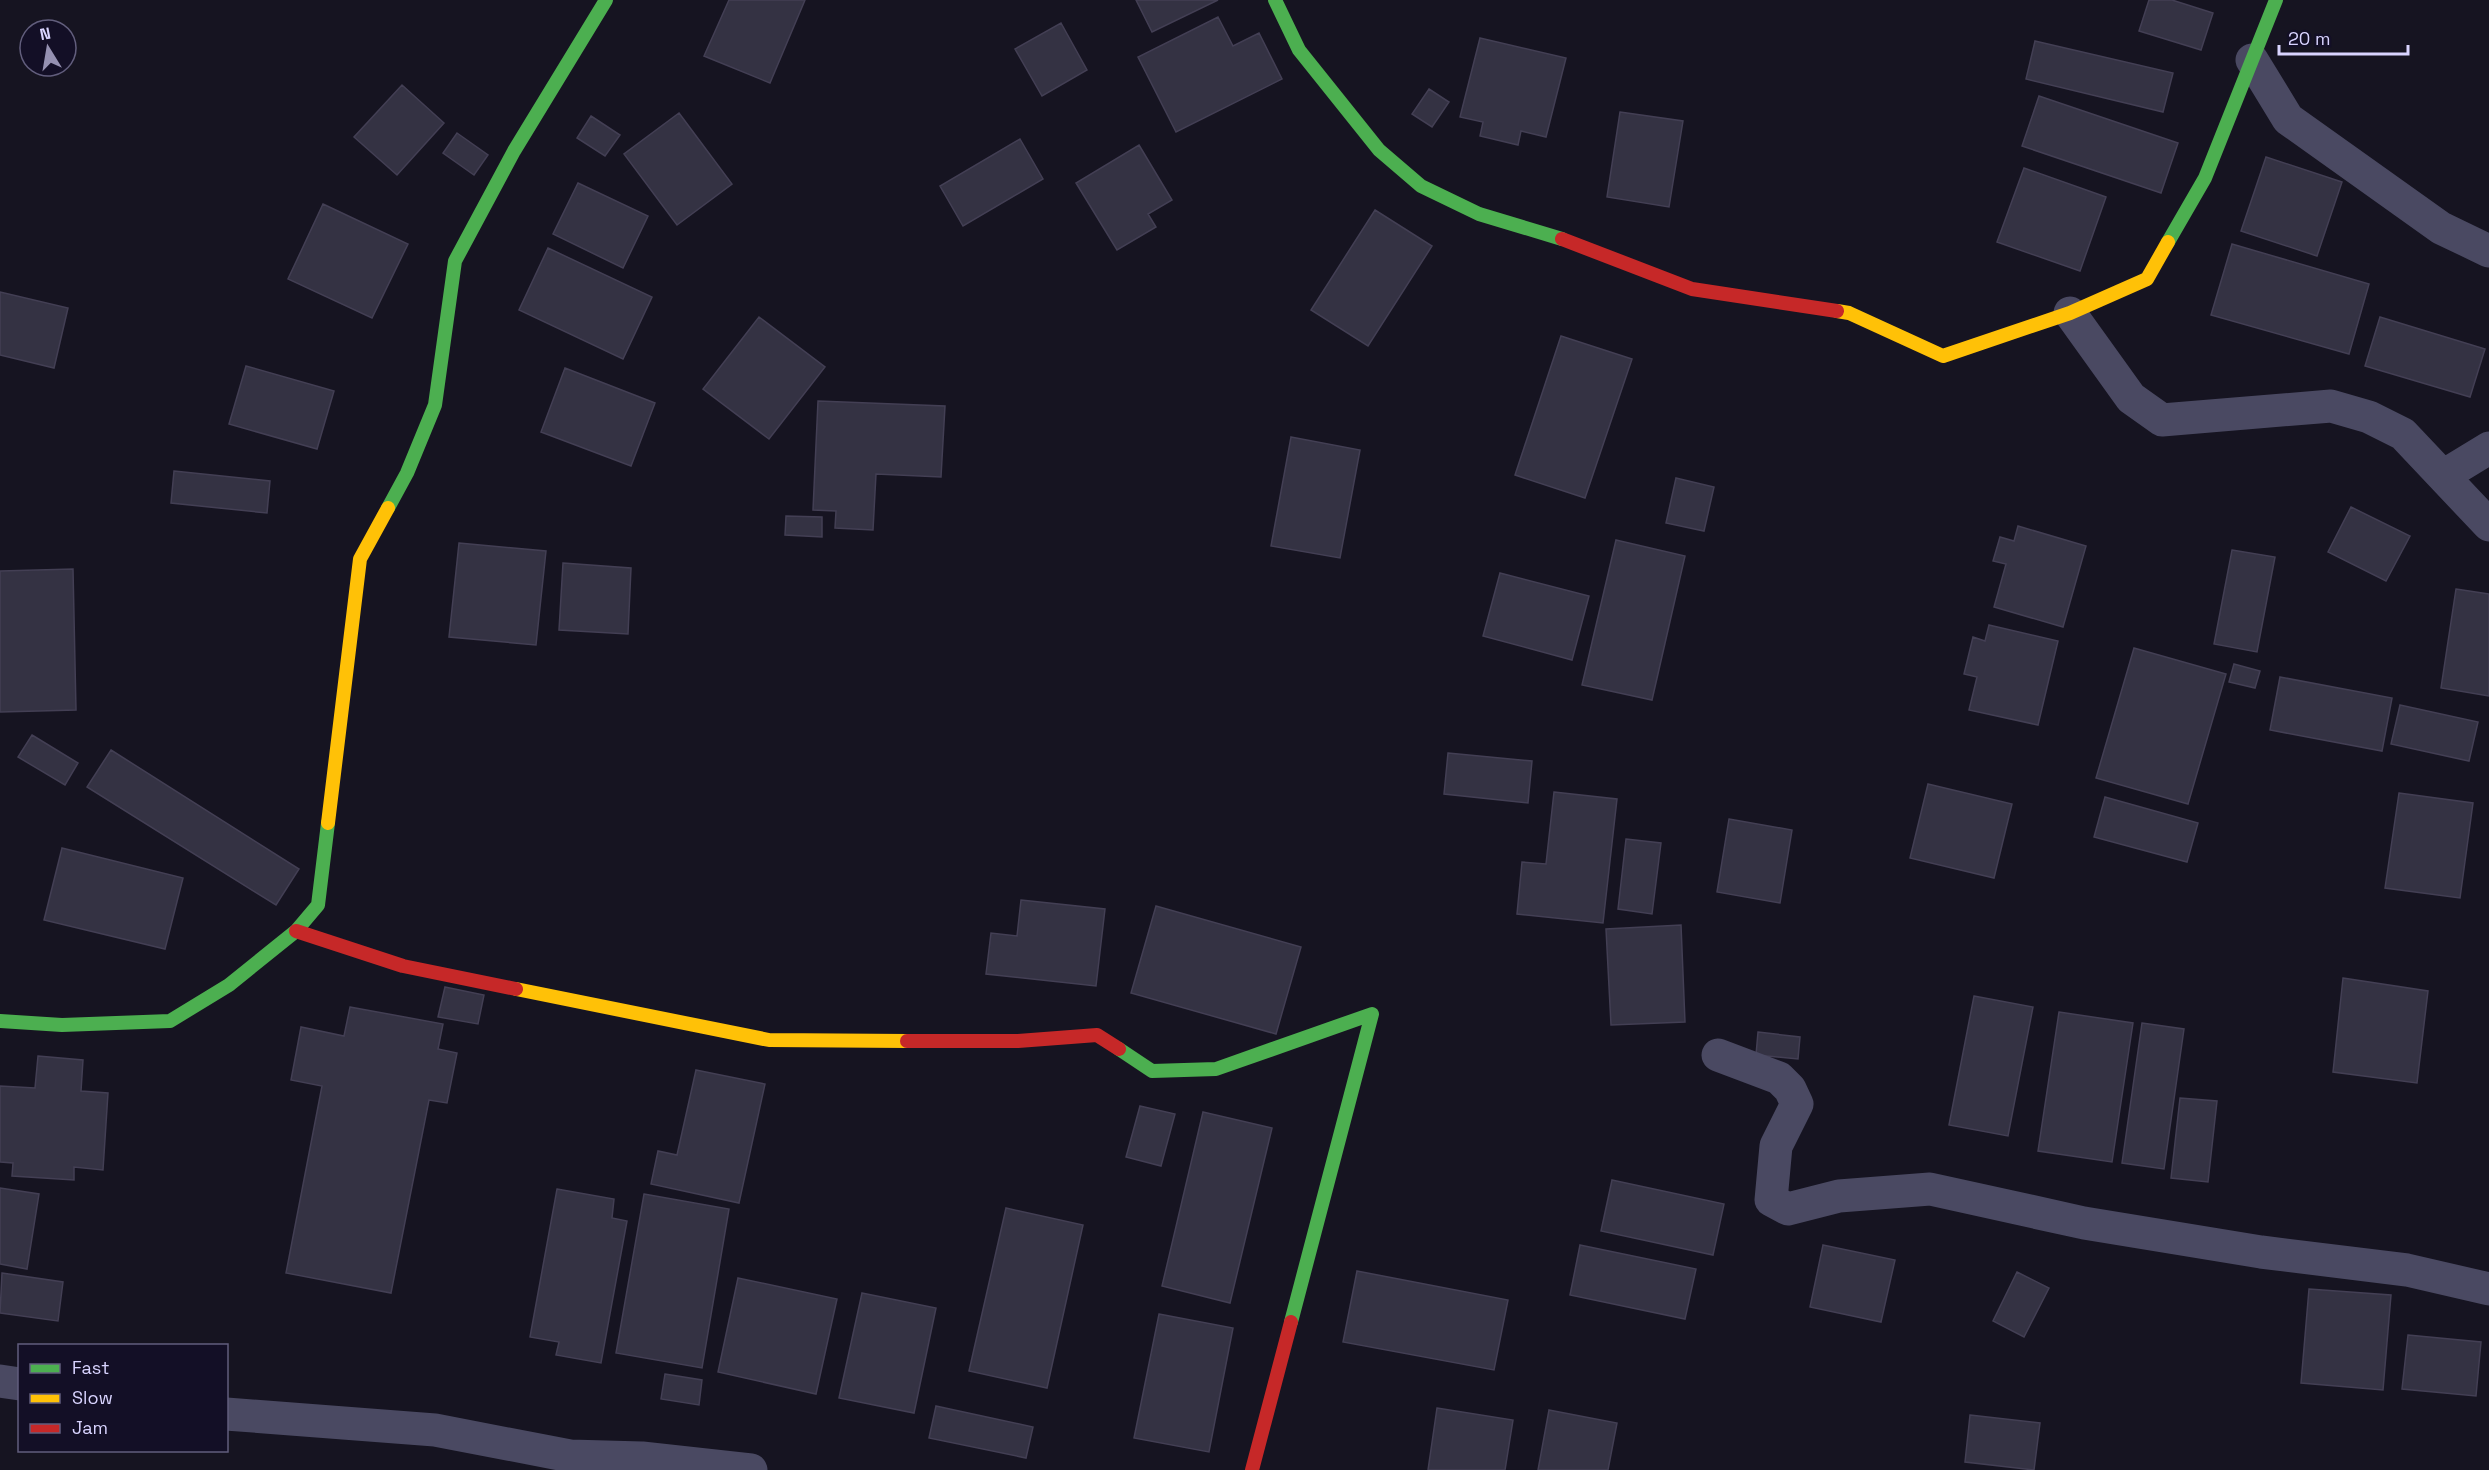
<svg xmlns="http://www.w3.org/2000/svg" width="2489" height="1470" font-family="'Space Grotesk',sans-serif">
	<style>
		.building { fill: #343243; stroke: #433f54; stroke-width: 1.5 }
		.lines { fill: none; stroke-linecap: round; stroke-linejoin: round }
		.street { stroke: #4a4962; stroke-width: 33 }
		.fast { stroke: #4caf50; stroke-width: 14 }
		.slow { stroke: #ffc107; stroke-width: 14 }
		.jam { stroke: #c62828; stroke-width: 14 }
	</style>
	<rect width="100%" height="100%" fill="#161421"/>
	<path class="building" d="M 729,0 L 805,0 L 770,83 L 704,56 Z
		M 1136,0 L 1218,0 L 1152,32 Z
		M 2149,0 L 2172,0 L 2213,13 L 2201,50 L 2139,31 Z
		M 1218,17 L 1233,46 L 1259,33 L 1282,79 L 1176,132 L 1138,57 Z
		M 1061,23 L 1087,70 L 1042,96 L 1015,49 Z
		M 1480,38 L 1566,58 L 1546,137 L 1521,131 L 1518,145 L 1480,136 L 1483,122 L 1460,117 Z
		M 2035,41 L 2173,73 L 2163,112 L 2026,79 Z
		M 402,85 L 444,123 L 397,175 L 354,137 Z
		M 1429,89 L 1449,102 L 1432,127 L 1412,114 Z
		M 2039,96 L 2178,143 L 2161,193 L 2022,146 Z
		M 1620,112 L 1683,121 L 1669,207 L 1607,197 Z
		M 679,113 L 732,184 L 677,225 L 624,154 Z
		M 591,116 L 620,135 L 605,156 L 577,138 Z
		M 457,133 L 488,155 L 474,175 L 443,153 Z
		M 1020,139 L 1043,179 L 963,226 L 940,186 Z
		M 1139,145 L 1172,200 L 1148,214 L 1156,227 L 1117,250 L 1076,183 Z
		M 2266,157 L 2342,182 L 2317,256 L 2241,231 Z
		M 2024,168 L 2106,197 L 2080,271 L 1997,242 Z
		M 578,183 L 648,216 L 623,268 L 553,234 Z
		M 323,204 L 408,244 L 372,318 L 288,279 Z
		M 1375,210 L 1432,246 L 1368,346 L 1311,310 Z
		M 2232,244 L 2369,284 L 2349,354 L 2211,315 Z
		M 548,248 L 652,297 L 623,359 L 519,310 Z
		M 0,292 L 68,308 L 54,368 L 0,355 Z
		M 759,317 L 825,367 L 769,439 L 703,389 Z
		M 2380,317 L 2485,349 L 2470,397 L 2365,366 Z
		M 1561,336 L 1632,359 L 1585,498 L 1515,475 Z
		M 246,366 L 334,391 L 317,449 L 229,424 Z
		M 565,368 L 655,403 L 631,466 L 541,432 Z
		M 818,401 L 945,406 L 941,477 L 876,474 L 873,530 L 835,528 L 836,511 L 813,510 Z
		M 1291,437 L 1360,450 L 1340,558 L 1271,546 Z
		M 174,471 L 270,481 L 267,513 L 171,503 Z
		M 1676,478 L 1714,487 L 1704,531 L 1666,523 Z
		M 2351,507 L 2410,536 L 2386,581 L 2328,552 Z
		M 786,516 L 822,517 L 822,537 L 785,535 Z
		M 2018,526 L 2086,546 L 2063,627 L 1994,607 L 2006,564 L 1993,561 L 2000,537 L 2014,541 Z
		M 1616,540 L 1685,556 L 1652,700 L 1582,685 Z
		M 459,543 L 546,551 L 536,645 L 449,637 Z
		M 2232,550 L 2275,557 L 2257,652 L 2214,644 Z
		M 563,563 L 631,568 L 628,634 L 559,630 Z
		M 73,569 L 76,710 L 0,712 L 0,571 Z
		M 1500,573 L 1589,596 L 1572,660 L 1483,636 Z
		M 2456,589 L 2489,594 L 2489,696 L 2441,688 Z
		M 1989,625 L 2058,641 L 2038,725 L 1969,710 L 1977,677 L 1964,674 L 1973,637 L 1985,641 Z
		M 2134,648 L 2226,674 L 2188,804 L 2096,778 Z
		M 2234,664 L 2260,671 L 2255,688 L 2229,682 Z
		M 2280,677 L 2392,698 L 2382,751 L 2270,730 Z
		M 2400,705 L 2478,722 L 2469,761 L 2391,744 Z
		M 32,735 L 78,763 L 65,785 L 18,757 Z
		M 111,750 L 299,869 L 276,905 L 87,787 Z
		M 1448,753 L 1532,761 L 1528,803 L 1444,794 Z
		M 1928,784 L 2012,804 L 1994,878 L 1910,858 Z
		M 1554,792 L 1617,799 L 1603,923 L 1517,914 L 1522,862 L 1546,864 Z
		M 2399,793 L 2473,803 L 2460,898 L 2385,888 Z
		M 2105,797 L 2198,823 L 2187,862 L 2094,837 Z
		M 1729,819 L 1792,830 L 1780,903 L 1717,892 Z
		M 1626,839 L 1661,843 L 1652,914 L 1618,909 Z
		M 62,848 L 183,878 L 165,949 L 44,920 Z
		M 1021,900 L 1105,909 L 1096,986 L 986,974 L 991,933 L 1017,936 Z
		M 1156,906 L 1301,947 L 1276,1034 L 1131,993 Z
		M 1681,925 L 1685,1022 L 1611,1025 L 1606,929 Z
		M 2343,978 L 2428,991 L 2417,1083 L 2333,1072 Z
		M 445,987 L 484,995 L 478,1024 L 438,1017 Z
		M 1974,996 L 2033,1007 L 2008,1136 L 1949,1125 Z
		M 350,1007 L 443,1024 L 438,1049 L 457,1053 L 447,1103 L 429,1100 L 391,1293 L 286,1273 L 322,1086 L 291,1080 L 301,1027 L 344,1036 Z
		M 2059,1012 L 2133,1023 L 2112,1162 L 2038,1151 Z
		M 2142,1023 L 2184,1029 L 2164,1169 L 2122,1163 Z
		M 1758,1032 L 1800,1037 L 1798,1059 L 1756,1055 Z
		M 38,1056 L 83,1060 L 81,1091 L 108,1093 L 103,1170 L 74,1167 L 74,1180 L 12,1176 L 13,1163 L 0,1162 L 0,1086 L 35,1088 Z
		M 696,1070 L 765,1084 L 739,1203 L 651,1184 L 658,1151 L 677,1155 Z
		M 2180,1098 L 2217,1101 L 2208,1182 L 2171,1178 Z
		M 1140,1106 L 1175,1114 L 1161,1166 L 1126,1157 Z
		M 1203,1112 L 1272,1128 L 1230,1303 L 1162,1286 Z
		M 1612,1180 L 1724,1204 L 1713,1255 L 1601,1231 Z
		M 0,1188 L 39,1194 L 27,1269 L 0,1264 Z
		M 557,1189 L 614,1199 L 612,1218 L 627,1221 L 601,1363 L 556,1355 L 559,1342 L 530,1337 Z
		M 644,1194 L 729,1209 L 702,1368 L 616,1353 Z
		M 1006,1208 L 1083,1225 L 1047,1388 L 969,1371 Z
		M 1580,1245 L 1696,1269 L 1685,1319 L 1570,1295 Z
		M 1823,1245 L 1895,1260 L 1881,1322 L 1810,1307 Z
		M 1357,1271 L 1508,1300 L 1494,1370 L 1343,1342 Z
		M 2017,1272 L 2049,1288 L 2024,1337 L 1993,1321 Z
		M 2,1273 L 63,1282 L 58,1321 L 0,1313 Z
		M 738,1278 L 837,1299 L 816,1394 L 718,1372 Z
		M 2309,1289 L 2391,1295 L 2383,1390 L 2301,1383 Z
		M 862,1293 L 936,1308 L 914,1413 L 839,1398 Z
		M 1159,1314 L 1233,1328 L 1209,1452 L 1134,1438 Z
		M 2408,1335 L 2481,1342 L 2476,1396 L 2402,1389 Z
		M 665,1374 L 702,1380 L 699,1405 L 661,1399 Z
		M 936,1406 L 1033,1427 L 1026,1458 L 929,1438 Z
		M 1437,1408 L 1513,1420 L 1505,1470 L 1428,1470 Z
		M 1549,1410 L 1617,1423 L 1608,1470 L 1538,1470 Z
		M 1970,1415 L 2040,1423 L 2034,1470 L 1965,1462 Z"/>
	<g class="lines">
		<path class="street" d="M 2252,60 L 2288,119 L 2441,228 L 2489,251
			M 2070,313 L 2131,398 L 2162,420 L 2331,406 L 2369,417 L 2403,434 L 2489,525
			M 2443,476 L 2489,448
			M 1718,1055 L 1779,1078 L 1790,1089 L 1797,1104 L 1776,1146 L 1771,1200 L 1788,1209 L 1839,1196 L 1930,1189 L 2084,1223 L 2261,1252 L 2407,1270 L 2489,1289
			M 0,1381 L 20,1384
			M 226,1414 L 435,1430 L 570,1456 L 642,1458 L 751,1470"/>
		<path class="fast" d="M 1275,0 L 1299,50 L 1379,150 L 1421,186 L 1479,214 L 1562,239
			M 2168,242 L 2205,178 L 2276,0
			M 388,508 L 407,473 L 435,405 L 455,261 L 514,151 L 606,0
			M 0,1021 L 62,1025 L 170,1021 L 229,985 L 296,931 L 318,905 L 328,823
			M 1119,1049 L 1152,1071 L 1216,1069 L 1372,1014 L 1291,1322"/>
		<path class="slow" d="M 1837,311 L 1849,313 L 1943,356 L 2070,313 L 2147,279 L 2168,242
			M 328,823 L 360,559 L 388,508
			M 516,989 L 769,1040 L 907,1041"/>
		<path class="jam" d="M 1562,239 L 1692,289 L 1837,311
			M 296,931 L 403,966 L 516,989
			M 907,1041 L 1018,1041 L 1097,1035 L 1119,1049
			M 1252,1470 L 1291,1322"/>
	</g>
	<rect x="18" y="1344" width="210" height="108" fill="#130f26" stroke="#625e7d" stroke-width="1.5"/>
	<rect x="30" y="1364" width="30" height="9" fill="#4caf50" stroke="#625e7d" stroke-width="1.5"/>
	<text x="72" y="1374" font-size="18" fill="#d9d4ff">Fast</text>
	<rect x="30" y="1394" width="30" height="9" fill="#ffc107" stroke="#625e7d" stroke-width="1.5"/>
	<text x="72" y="1404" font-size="18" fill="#d9d4ff">Slow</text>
	<rect x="30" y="1424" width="30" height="9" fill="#c62828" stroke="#625e7d" stroke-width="1.5"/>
	<text x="72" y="1434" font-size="18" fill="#d9d4ff">Jam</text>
	<g transform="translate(48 48) rotate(349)"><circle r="28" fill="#130f26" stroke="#625e7d" stroke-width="1.5"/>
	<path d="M0-4.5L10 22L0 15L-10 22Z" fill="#9591b1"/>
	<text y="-9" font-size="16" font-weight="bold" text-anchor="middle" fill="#d9d4ff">N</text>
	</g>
	<path d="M2279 45v9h129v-9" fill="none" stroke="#d9d4ff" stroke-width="3"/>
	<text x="2288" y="45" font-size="18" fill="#d9d4ff" stroke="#130f26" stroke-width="4.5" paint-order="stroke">20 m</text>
</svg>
